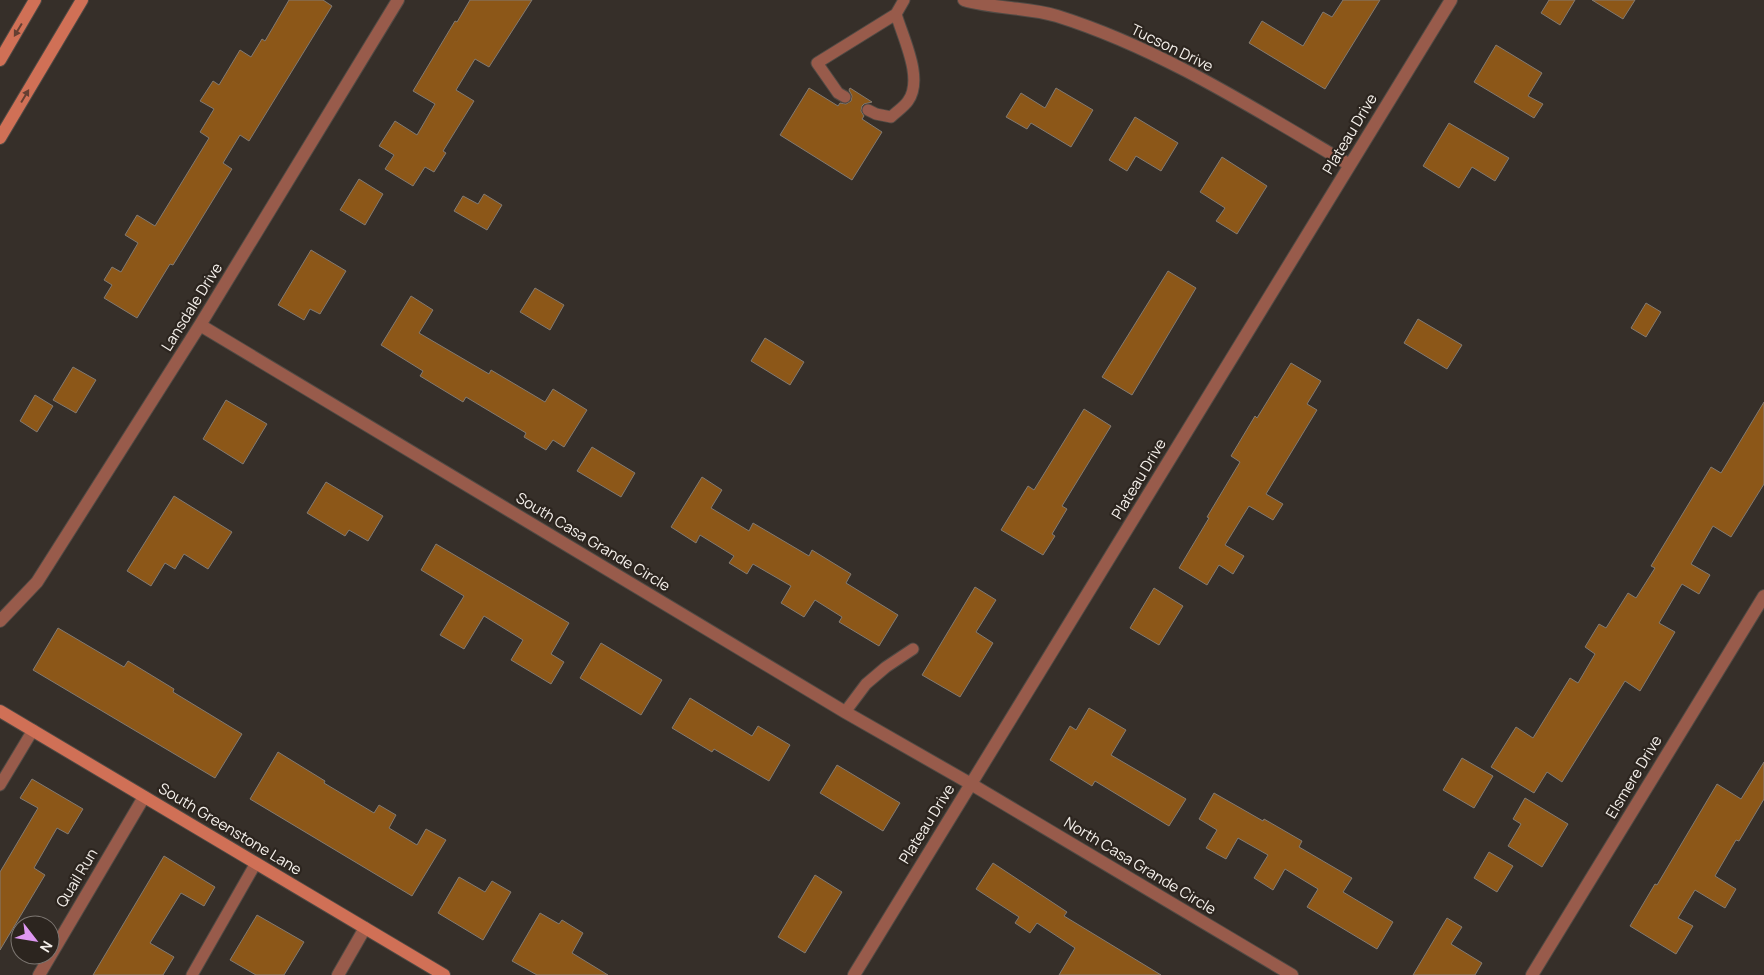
<svg xmlns="http://www.w3.org/2000/svg" width="1764" height="975" font-family="Manrope,sans-serif">
	<style>
		.building { fill: #8c5718; stroke: #827a72 }
		.lines { fill: none; stroke-linecap: round; stroke-linejoin: round }
		.lane-casing { stroke: #514a44; stroke-width: 13 }
		.street-casing { stroke: #514a44; stroke-width: 14 }
		.secondary-casing { stroke: #514a44; stroke-width: 14 }
		.lane { stroke: #985b4b; stroke-width: 11 }
		.street { stroke: #985b4b; stroke-width: 12 }
		.secondary { stroke: #d07056; stroke-width: 12 }
		.oneway { fill: #653f32 }
		.labels { text-anchor: middle; stroke-width: 4.5; stroke-linejoin: round; paint-order: stroke }
		.street-label { font-size: 15px; fill: #f5f0eb; stroke: #2c251f }
	</style>
	<rect width="100%" height="100%" fill="#362f29"/>
	<path class="building" d="M 289,0 L 323,0 L 332,6 L 249,141 L 240,135 L 223,163 L 232,169 L 173,265 L 170,264 L 137,318 L 104,298 L 112,285 L 104,280 L 112,267 L 121,272 L 138,243 L 125,235 L 137,215 L 155,226 L 209,138 L 200,132 L 214,109 L 200,101 L 213,81 L 219,85 L 240,50 L 251,57 L 262,39 L 265,41 Z
		M 470,0 L 532,0 L 489,67 L 475,59 L 456,90 L 474,101 L 443,151 L 446,153 L 434,172 L 425,167 L 413,186 L 385,169 L 394,155 L 379,146 L 395,121 L 417,135 L 435,104 L 413,91 L 455,21 L 457,22 Z
		M 1343,0 L 1380,0 L 1325,89 L 1249,43 L 1262,21 L 1303,46 L 1323,12 L 1332,17 Z
		M 1549,0 L 1575,0 L 1560,25 L 1541,13 Z
		M 1592,0 L 1635,0 L 1623,19 Z
		M 1496,45 L 1542,73 L 1528,96 L 1543,104 L 1534,118 L 1474,82 Z
		M 809,88 L 838,106 L 840,103 L 846,104 L 851,101 L 852,96 L 849,90 L 850,88 L 872,102 L 864,104 L 862,106 L 861,111 L 864,116 L 862,119 L 882,132 L 852,180 L 780,135 Z
		M 1056,88 L 1093,110 L 1071,147 L 1031,123 L 1027,129 L 1006,117 L 1021,93 L 1045,108 Z
		M 1135,117 L 1178,143 L 1161,171 L 1136,156 L 1127,171 L 1109,160 Z
		M 1449,123 L 1509,158 L 1495,181 L 1472,167 L 1459,188 L 1423,166 Z
		M 1222,157 L 1267,186 L 1237,234 L 1216,221 L 1225,208 L 1200,192 Z
		M 359,179 L 383,194 L 365,225 L 340,210 Z
		M 484,194 L 502,205 L 487,230 L 454,211 L 463,196 L 478,204 Z
		M 311,250 L 346,271 L 320,314 L 310,309 L 304,320 L 278,305 Z
		M 1168,271 L 1196,288 L 1132,395 L 1102,377 Z
		M 535,288 L 564,305 L 550,330 L 520,312 Z
		M 411,296 L 433,310 L 419,333 L 489,374 L 491,370 L 545,402 L 553,389 L 587,410 L 564,447 L 553,440 L 546,450 L 524,437 L 526,433 L 466,397 L 463,402 L 420,376 L 423,371 L 381,345 Z
		M 1646,303 L 1661,312 L 1646,337 L 1631,328 Z
		M 1418,319 L 1462,345 L 1447,369 L 1404,343 Z
		M 765,338 L 804,362 L 790,385 L 751,361 Z
		M 1291,363 L 1321,381 L 1307,404 L 1317,410 L 1266,494 L 1283,504 L 1273,520 L 1249,506 L 1225,545 L 1244,556 L 1233,574 L 1219,565 L 1207,585 L 1179,568 L 1209,518 L 1207,517 L 1240,462 L 1231,456 L 1255,416 L 1257,418 Z
		M 73,367 L 96,380 L 76,413 L 53,400 Z
		M 35,395 L 53,406 L 37,432 L 20,421 Z
		M 226,400 L 267,424 L 243,464 L 203,439 Z
		M 1764,402 L 1764,484 L 1731,537 L 1713,526 L 1691,564 L 1710,575 L 1699,594 L 1682,584 L 1659,623 L 1675,632 L 1640,691 L 1625,681 L 1562,782 L 1547,772 L 1534,793 L 1491,767 L 1516,727 L 1533,738 L 1570,678 L 1578,683 L 1595,654 L 1585,647 L 1599,624 L 1606,628 L 1628,593 L 1636,598 L 1655,568 L 1651,566 L 1711,467 L 1721,473 Z
		M 1084,409 L 1111,426 L 1062,506 L 1067,509 L 1052,534 L 1055,536 L 1043,555 L 1001,530 L 1028,486 L 1034,490 Z
		M 592,447 L 635,473 L 621,497 L 577,471 Z
		M 702,477 L 722,490 L 711,508 L 749,531 L 753,523 L 809,556 L 812,550 L 851,574 L 846,583 L 898,615 L 879,646 L 839,622 L 842,617 L 815,600 L 804,617 L 781,603 L 791,586 L 753,564 L 747,574 L 729,563 L 734,556 L 700,535 L 696,543 L 671,527 Z
		M 326,482 L 383,516 L 368,541 L 349,530 L 345,536 L 307,513 Z
		M 174,496 L 232,532 L 208,569 L 184,554 L 175,569 L 165,563 L 151,586 L 127,571 Z
		M 436,544 L 569,623 L 551,654 L 564,662 L 551,684 L 511,660 L 523,640 L 484,616 L 464,649 L 440,635 L 464,596 L 421,570 Z
		M 975,587 L 996,600 L 976,632 L 993,643 L 960,697 L 922,675 Z
		M 1154,588 L 1183,606 L 1159,645 L 1130,628 Z
		M 58,628 L 124,667 L 128,661 L 174,689 L 173,692 L 242,734 L 215,778 L 33,670 Z
		M 601,643 L 662,680 L 641,715 L 580,678 Z
		M 690,698 L 752,736 L 758,726 L 790,745 L 769,781 L 714,749 L 712,752 L 672,728 Z
		M 1089,708 L 1126,730 L 1111,755 L 1186,799 L 1169,826 L 1095,781 L 1092,786 L 1050,760 L 1070,726 L 1076,730 Z
		M 278,752 L 325,781 L 324,783 L 374,813 L 379,805 L 396,815 L 389,828 L 417,845 L 426,829 L 446,840 L 412,896 L 250,799 Z
		M 1462,758 L 1493,776 L 1474,808 L 1443,790 Z
		M 1764,762 L 1764,799 L 1739,841 L 1736,840 L 1715,876 L 1736,889 L 1725,908 L 1695,890 L 1678,918 L 1693,926 L 1676,954 L 1630,926 L 1655,884 L 1657,885 L 1717,784 L 1741,799 Z
		M 837,765 L 900,803 L 883,831 L 820,793 Z
		M 32,779 L 83,809 L 68,834 L 57,828 L 34,868 L 45,875 L 0,950 L 0,872 L 38,808 L 20,798 Z
		M 1214,793 L 1263,821 L 1264,819 L 1302,841 L 1299,847 L 1352,878 L 1343,892 L 1393,922 L 1377,949 L 1307,907 L 1318,889 L 1285,869 L 1273,890 L 1254,878 L 1268,855 L 1238,838 L 1226,859 L 1206,848 L 1217,830 L 1199,819 Z
		M 1525,798 L 1568,824 L 1542,867 L 1508,846 L 1521,824 L 1513,819 Z
		M 1489,852 L 1513,866 L 1497,892 L 1474,878 Z
		M 164,856 L 215,887 L 204,906 L 181,893 L 150,943 L 174,957 L 163,975 L 93,975 Z
		M 993,863 L 1067,912 L 1064,916 L 1161,975 L 1059,975 L 1075,948 L 1037,923 L 1030,933 L 1015,923 L 1019,917 L 976,889 Z
		M 815,875 L 842,892 L 805,953 L 778,937 Z
		M 459,877 L 485,892 L 492,881 L 511,892 L 483,940 L 438,913 Z
		M 540,913 L 559,924 L 562,920 L 583,933 L 572,953 L 608,975 L 537,975 L 512,961 Z
		M 257,915 L 304,942 L 284,975 L 256,975 L 230,960 Z
		M 1447,918 L 1462,927 L 1451,944 L 1482,963 L 1475,975 L 1413,975 Z"/>
	<g class="lines">
		<g class="lane-casing">
			<path id="lane" d="M 845,97 L 838,93 L 817,63 L 896,14 L 904,0
				M 868,110 L 876,114 L 891,117 C 896,112 904,107 908,101 C 924,79 903,38 896,14
				M 845,712 L 866,684 L 886,667 L 913,649
				M 0,785 L 33,730
				M 192,975 L 256,863"/>
		</g>
		<g class="street-casing">
			<path id="street" d="M 964,0 C 994,9 1028,7 1057,16 C 1162,49 1256,110 1350,165
				M 200,325 L 845,712 L 971,784 L 1292,975
				M 0,621 L 37,582 L 200,325 L 398,0
				M 39,975 L 144,797
				M 338,975 L 365,928
				M 854,975 L 1451,0
				M 1532,975 L 1764,596"/>
		</g>
		<g class="secondary-casing">
			<path id="secondary" d="M 0,60 L 35,0
				M 0,138 L 82,0
				M 0,711 L 444,975"/>
		</g>
		<use href="#lane" class="lane"/>
		<use href="#street" class="street"/>
		<use href="#secondary" class="secondary"/>
	</g>
	<defs><path id="oneway-solid" d="M-6-.8H1V-3.2L6.5 0L1 3.2V.8H-6Z" transform="scale(1.25)"/></defs>
	<g class="oneway">
		<use href="#oneway-solid" transform="translate(18 30) rotate(121)"/>
		<use href="#oneway-solid" transform="translate(25 96) rotate(-59)"/>
	</g>
	<g class="labels">
		<g class="street-label">
			<text transform="translate(1172 48) rotate(26)" y="5">Tucson Drive</text>
			<text transform="translate(1350 134) rotate(-59)" y="5">Plateau Drive</text>
			<text transform="translate(192 307) rotate(-58)" y="5">Lansdale Drive</text>
			<text transform="translate(1139 479) rotate(-59)" y="5">Plateau Drive</text>
			<text transform="translate(593 542) rotate(31)" y="5">South Casa Grande Circle</text>
			<text transform="translate(1634 777) rotate(-59)" y="5">Elsmere Drive</text>
			<text transform="translate(927 824) rotate(-58)" y="5">Plateau Drive</text>
			<text transform="translate(230 829) rotate(31)" y="5">South Greenstone Lane</text>
			<text transform="translate(1140 866) rotate(31)" y="5">North Casa Grande Circle</text>
			<text transform="translate(77 878) rotate(-59)" y="5">Quail Run</text>
		</g>
	</g>
	<g transform="translate(35 940) rotate(121)"><circle r="24" fill="#2c251f" stroke="#7c7671"/>
	<path d="M0-4L9 19L0 12L-9 19Z" fill="#de98f2"/>
	<text y="-8" font-size="14" font-weight="bold" text-anchor="middle" fill="#f5f0eb">N</text>
	</g>
</svg>
